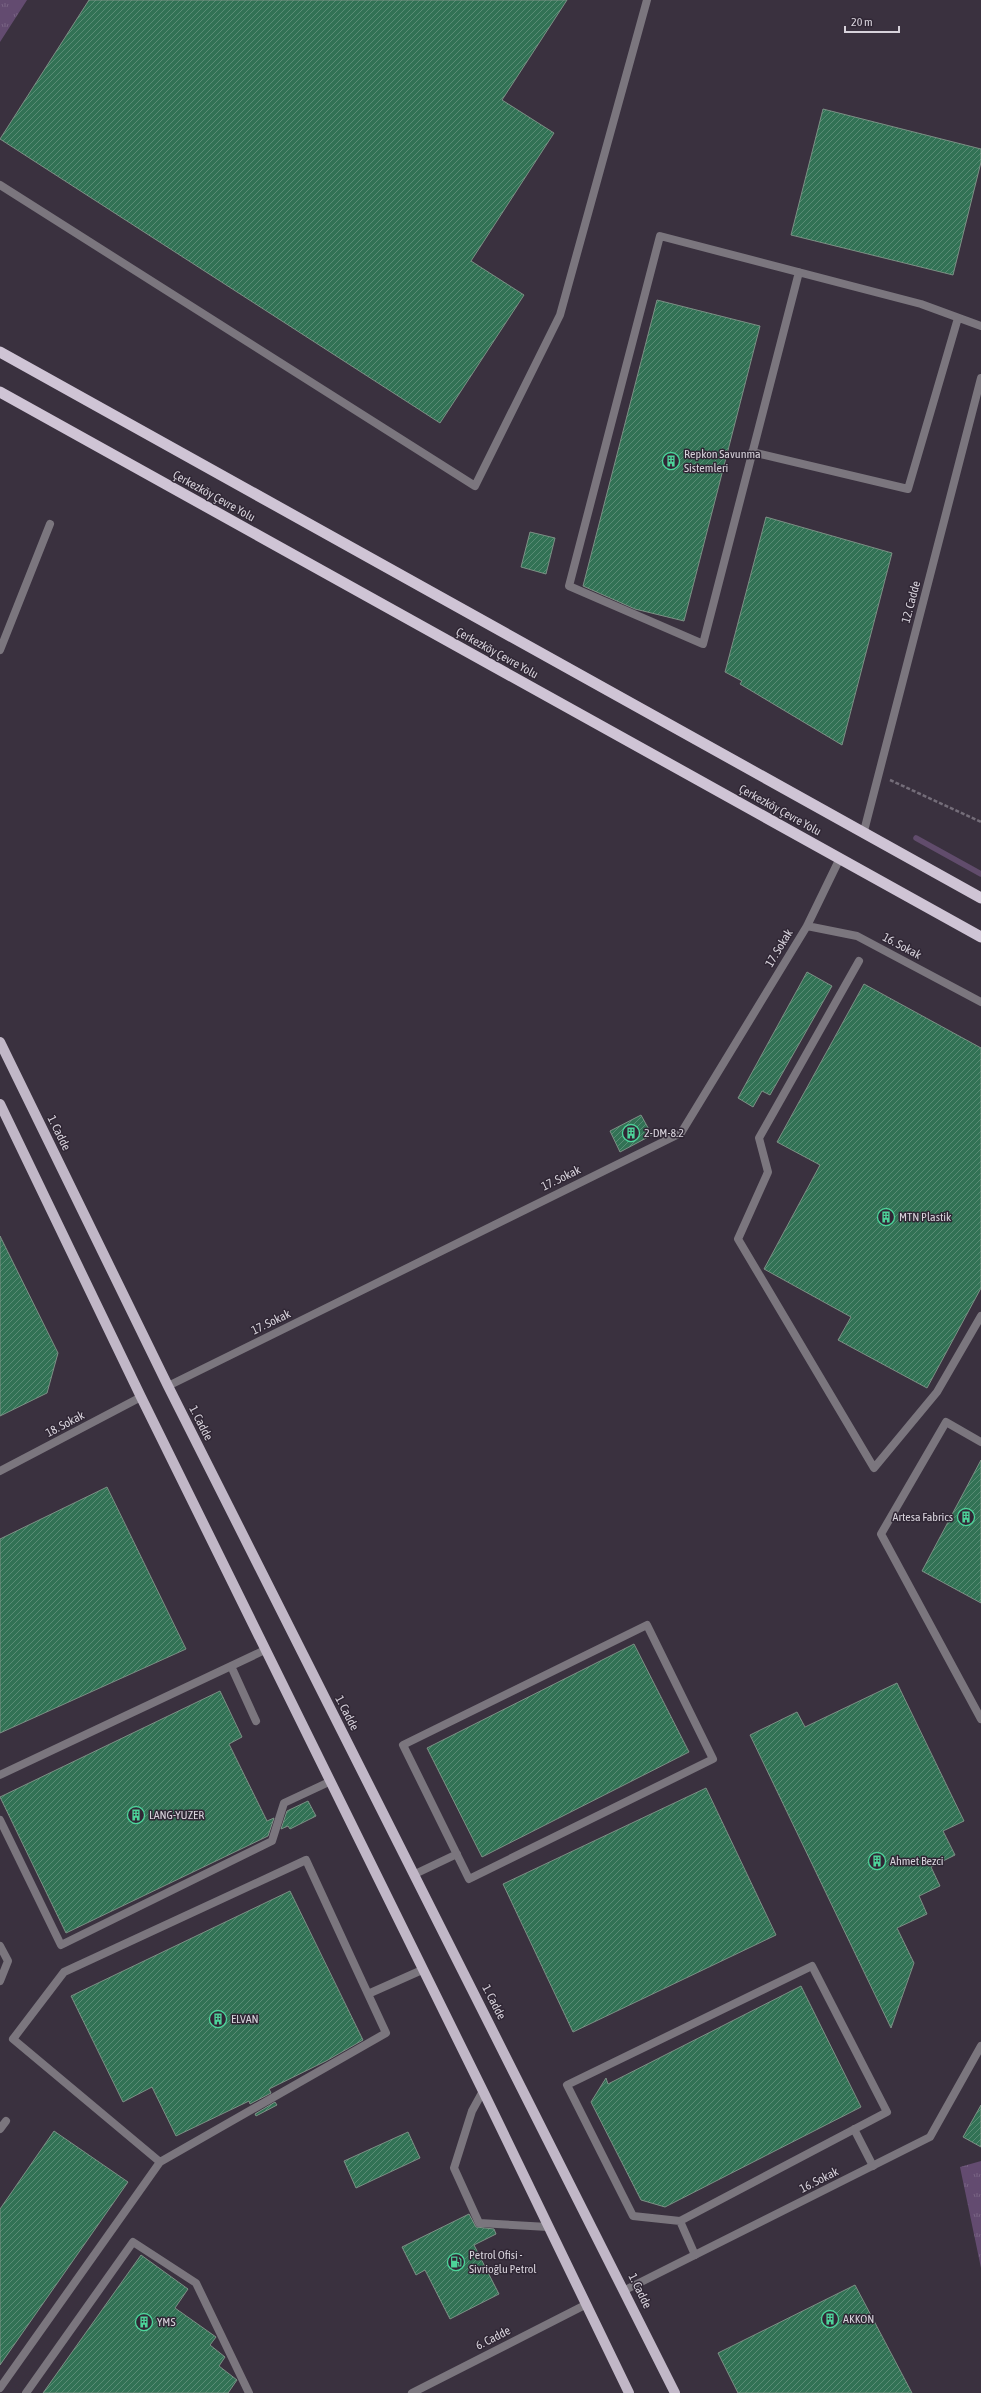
<svg xmlns="http://www.w3.org/2000/svg" width="981" height="2393" font-family="'Asap Condensed',sans-serif">
	<style>
		.grass { fill: url(#grass-tufts) }
		.lines { fill: none; stroke-linecap: round; stroke-linejoin: round }
		.stream { stroke: #614c6c; stroke-width: 5.5 }
		.building { fill: url(#building-hatch); stroke: #7c9085 }
		.path { stroke: #746d79; stroke-width: 2.5; stroke-dasharray: 4 2; stroke-linecap: butt }
		.service { stroke: #7b767e; stroke-width: 8 }
		.minor { stroke: #7b767e; stroke-width: 8 }
		.tertiary { stroke: #7b767e; stroke-width: 8 }
		.primary { stroke: #c1b7c7; stroke-width: 10 }
		.trunk { stroke: #cfc4d5; stroke-width: 11 }
		.labels { text-anchor: middle; stroke-width: 3; stroke-linejoin: round; paint-order: stroke }
		.poi-label { font-size: 12px; fill: #d7d2db; stroke: #302735; text-anchor: start }
		.street-label { font-size: 12px; fill: #d7d2db; stroke: #302735 }
	</style>
	<defs>
		<pattern id="grass-tufts" width="24" height="20" patternUnits="userSpaceOnUse"><rect width="24" height="20" fill="#634b70"/><path d="M3 7l-1-3M5 7V3M7 7l1-3M15 17l-1-3M17 17v-4M19 17l1-3" fill="none" stroke="#796484"/></pattern>
		<pattern id="building-hatch" width="6" height="6" patternUnits="userSpaceOnUse"><rect width="6" height="6" fill="#327255"/><path d="M-1 1l2-2M0 6l6-6M5 7l2-2" fill="none" stroke="#598c75"/></pattern>
	</defs>
	<rect width="100%" height="100%" fill="#3a313f"/>
	<path class="grass" d="M 0,0 L 27,0 L 0,42 Z
		M 981,2161 L 981,2268 L 960,2167 Z"/>
	<g class="lines">
		<path class="stream" d="M 916,838 L 981,874"/>
	</g>
	<path class="building" d="M 89,0 L 567,0 L 502,100 L 554,133 L 471,261 L 524,295 L 440,423 L 0,139 Z
		M 823,109 L 981,149 L 981,162 L 953,275 L 791,235 Z
		M 657,300 L 760,326 L 684,621 L 635,609 L 583,586 Z
		M 766,517 L 892,553 L 842,745 L 740,684 L 742,681 L 725,672 Z
		M 530,532 L 555,538 L 546,574 L 521,567 Z
		M 807,972 L 832,986 L 770,1095 L 762,1091 L 753,1107 L 738,1098 Z
		M 864,984 L 981,1048 L 981,1288 L 927,1388 L 838,1340 L 851,1317 L 764,1269 L 820,1165 L 777,1142 Z
		M 641,1115 L 652,1135 L 620,1152 L 610,1131 Z
		M 0,1236 L 58,1353 L 47,1393 L 0,1416 Z
		M 981,1460 L 981,1603 L 922,1571 Z
		M 107,1487 L 186,1649 L 0,1733 L 0,1539 Z
		M 634,1644 L 689,1752 L 482,1857 L 427,1748 Z
		M 897,1683 L 964,1821 L 943,1831 L 955,1855 L 931,1867 L 940,1886 L 919,1896 L 927,1914 L 897,1928 L 914,1963 L 891,2028 L 750,1735 L 797,1712 L 805,1727 Z
		M 220,1691 L 242,1737 L 229,1744 L 267,1821 L 274,1818 L 268,1836 L 66,1933 L 0,1797 Z
		M 706,1788 L 776,1935 L 573,2032 L 503,1884 Z
		M 308,1801 L 316,1816 L 290,1829 L 288,1826 L 281,1829 L 287,1811 Z
		M 290,1891 L 363,2040 L 326,2061 L 269,2089 L 271,2093 L 250,2104 L 249,2101 L 176,2136 L 152,2087 L 123,2102 L 71,1996 Z
		M 801,1986 L 861,2107 L 665,2207 L 641,2200 L 591,2102 L 606,2078 L 608,2084 Z
		M 275,2102 L 277,2105 L 256,2116 L 255,2114 Z
		M 981,2105 L 981,2147 L 963,2137 Z
		M 54,2131 L 128,2182 L 0,2365 L 0,2209 Z
		M 408,2132 L 420,2158 L 356,2188 L 344,2161 Z
		M 469,2214 L 476,2227 L 494,2229 L 496,2234 L 474,2245 L 499,2294 L 450,2319 L 425,2270 L 416,2275 L 402,2247 Z
		M 141,2255 L 188,2289 L 175,2308 L 216,2337 L 210,2345 L 225,2357 L 219,2366 L 237,2380 L 228,2393 L 43,2393 Z
		M 855,2285 L 912,2393 L 738,2393 L 718,2353 Z"/>
	<g class="lines">
		<path class="path" d="M 890,780 L 981,822"/>
		<path class="service" d="M 0,185 L 475,486 L 560,315 L 647,0
			M 799,272 L 703,644 L 569,586 L 660,236 L 921,304 L 981,326
			M 752,452 L 908,489 L 958,318
			M 859,961 L 759,1138 L 768,1172 L 738,1239 L 874,1468 L 937,1392 L 981,1316
			M 981,1442 L 946,1422 L 881,1534 L 981,1719
			M 647,1625 L 713,1759 L 469,1879 L 403,1745 Z
			M 231,1666 L 256,1721
			M 0,1775 L 265,1650
			M 0,1820 L 61,1945 L 272,1841 L 284,1803 L 329,1782
			M 415,1874 L 457,1854
			M 0,1946 L 8,1961 L 0,1981
			M 812,1966 L 887,2112 L 680,2221 L 633,2216 L 567,2085 Z
			M 368,1994 L 422,1970
			M 483,2091 L 472,2111 L 454,2168 L 479,2223 L 548,2227
			M 0,2129 L 6,2121
			M 854,2129 L 873,2166
			M 680,2221 L 695,2255
			M 0,2388 L 160,2162 L 386,2033 L 306,1860 L 64,1972 L 13,2039 L 160,2162
			M 26,2393 L 133,2242 L 196,2283 L 249,2393"/>
		<path class="minor" d="M 0,650 L 50,524
			M 807,926 L 857,936 L 981,1002
			M 168,1386 L 681,1133 L 807,926 L 840,858
			M 0,1471 L 141,1397
			M 625,2290 L 930,2137 L 981,2046"/>
		<path class="tertiary" d="M 864,831 L 981,378
			M 412,2393 L 585,2305"/>
		<path class="primary" d="M 0,1042 L 168,1386 L 675,2393
			M 0,1104 L 141,1397 L 483,2091 L 629,2393"/>
		<path class="trunk" d="M 0,352 L 981,898
			M 0,392 L 981,937"/>
	</g>
	<defs>
		<g id="building-ring" transform="scale(0.9)"><circle r="9.5" fill="#302735" stroke="#4dd39a" stroke-width="1.5"/><path d="M-4-6H4V6H1V3H-1V6H-4ZM-2.5-4.3h1.7v1.8h-1.7ZM.8-4.3h1.7v1.8H.8ZM-2.5-1h1.7V.8h-1.7ZM.8-1h1.7V.8H.8Z" fill="#4dd39a"/></g>
		<g id="fuel-ring" transform="scale(0.9)"><circle r="9.5" fill="#302735" stroke="#4dd39a" stroke-width="1.5"/><path d="M-5.5-6h7V0h2V4h1.3V-2.5L3-4.5l.8-.8L6-3V5H2.5V1h-1V6h-7ZM-4.2-4.7v3.2H.2V-4.7Z" fill="#4dd39a"/></g>
	</defs>
	<g fill-rule="evenodd">
		<use href="#building-ring" x="671" y="461"/>
		<use href="#building-ring" x="631" y="1133"/>
		<use href="#building-ring" x="886" y="1217"/>
		<use href="#building-ring" x="966" y="1517"/>
		<use href="#building-ring" x="136" y="1815"/>
		<use href="#building-ring" x="877" y="1861"/>
		<use href="#building-ring" x="218" y="2019"/>
		<use href="#fuel-ring" x="456" y="2262"/>
		<use href="#building-ring" x="830" y="2319"/>
		<use href="#building-ring" x="144" y="2322"/>
	</g>
	<g class="labels">
		<g class="poi-label">
			<text x="684" y="458">Repkon Savunma<tspan x="684" dy="14">Sistemleri</tspan></text>
			<text x="644" y="1137">2-DM-8.2</text>
			<text x="899" y="1221">MTN Plastik</text>
			<text x="953" y="1521" text-anchor="end">Artesa Fabrics</text>
			<text x="149" y="1819">LANG-YUZER</text>
			<text x="890" y="1865">Ahmet Bezci</text>
			<text x="231" y="2023">ELVAN</text>
			<text x="469" y="2259">Petrol Ofisi -<tspan x="469" dy="14">Sivrioğlu Petrol</tspan></text>
			<text x="843" y="2323">AKKON</text>
			<text x="157" y="2326">YMS</text>
		</g>
		<g class="street-label">
			<text transform="translate(214 496) rotate(29)" y="4">Çerkezköy Çevre Yolu</text>
			<text transform="translate(911 602) rotate(-75)" y="4">12. Cadde</text>
			<text transform="translate(497 653) rotate(29)" y="4">Çerkezköy Çevre Yolu</text>
			<text transform="translate(780 810) rotate(29)" y="4">Çerkezköy Çevre Yolu</text>
			<text transform="translate(902 946) rotate(28)" y="4">16. Sokak</text>
			<text transform="translate(779 948) rotate(-59)" y="4">17. Sokak</text>
			<text transform="translate(59 1133) rotate(64)" y="4">1. Cadde</text>
			<text transform="translate(561 1178) rotate(-26)" y="4">17. Sokak</text>
			<text transform="translate(271 1322) rotate(-26)" y="4">17. Sokak</text>
			<text transform="translate(201 1423) rotate(63)" y="4">1. Cadde</text>
			<text transform="translate(65 1424) rotate(-28)" y="4">18. Sokak</text>
			<text transform="translate(347 1713) rotate(63)" y="4">1. Cadde</text>
			<text transform="translate(494 2002) rotate(63)" y="4">1. Cadde</text>
			<text transform="translate(819 2180) rotate(-27)" y="4">16. Sokak</text>
			<text transform="translate(640 2291) rotate(64)" y="4">1. Cadde</text>
			<text transform="translate(493 2338) rotate(-27)" y="4">6. Cadde</text>
		</g>
	</g>
	<path d="M845 26v6h54v-6" fill="none" stroke="#d7d2db" stroke-width="2"/>
	<text x="851" y="26" font-size="12" fill="#d7d2db" stroke="#302735" stroke-width="3" paint-order="stroke">20 m</text>
</svg>
